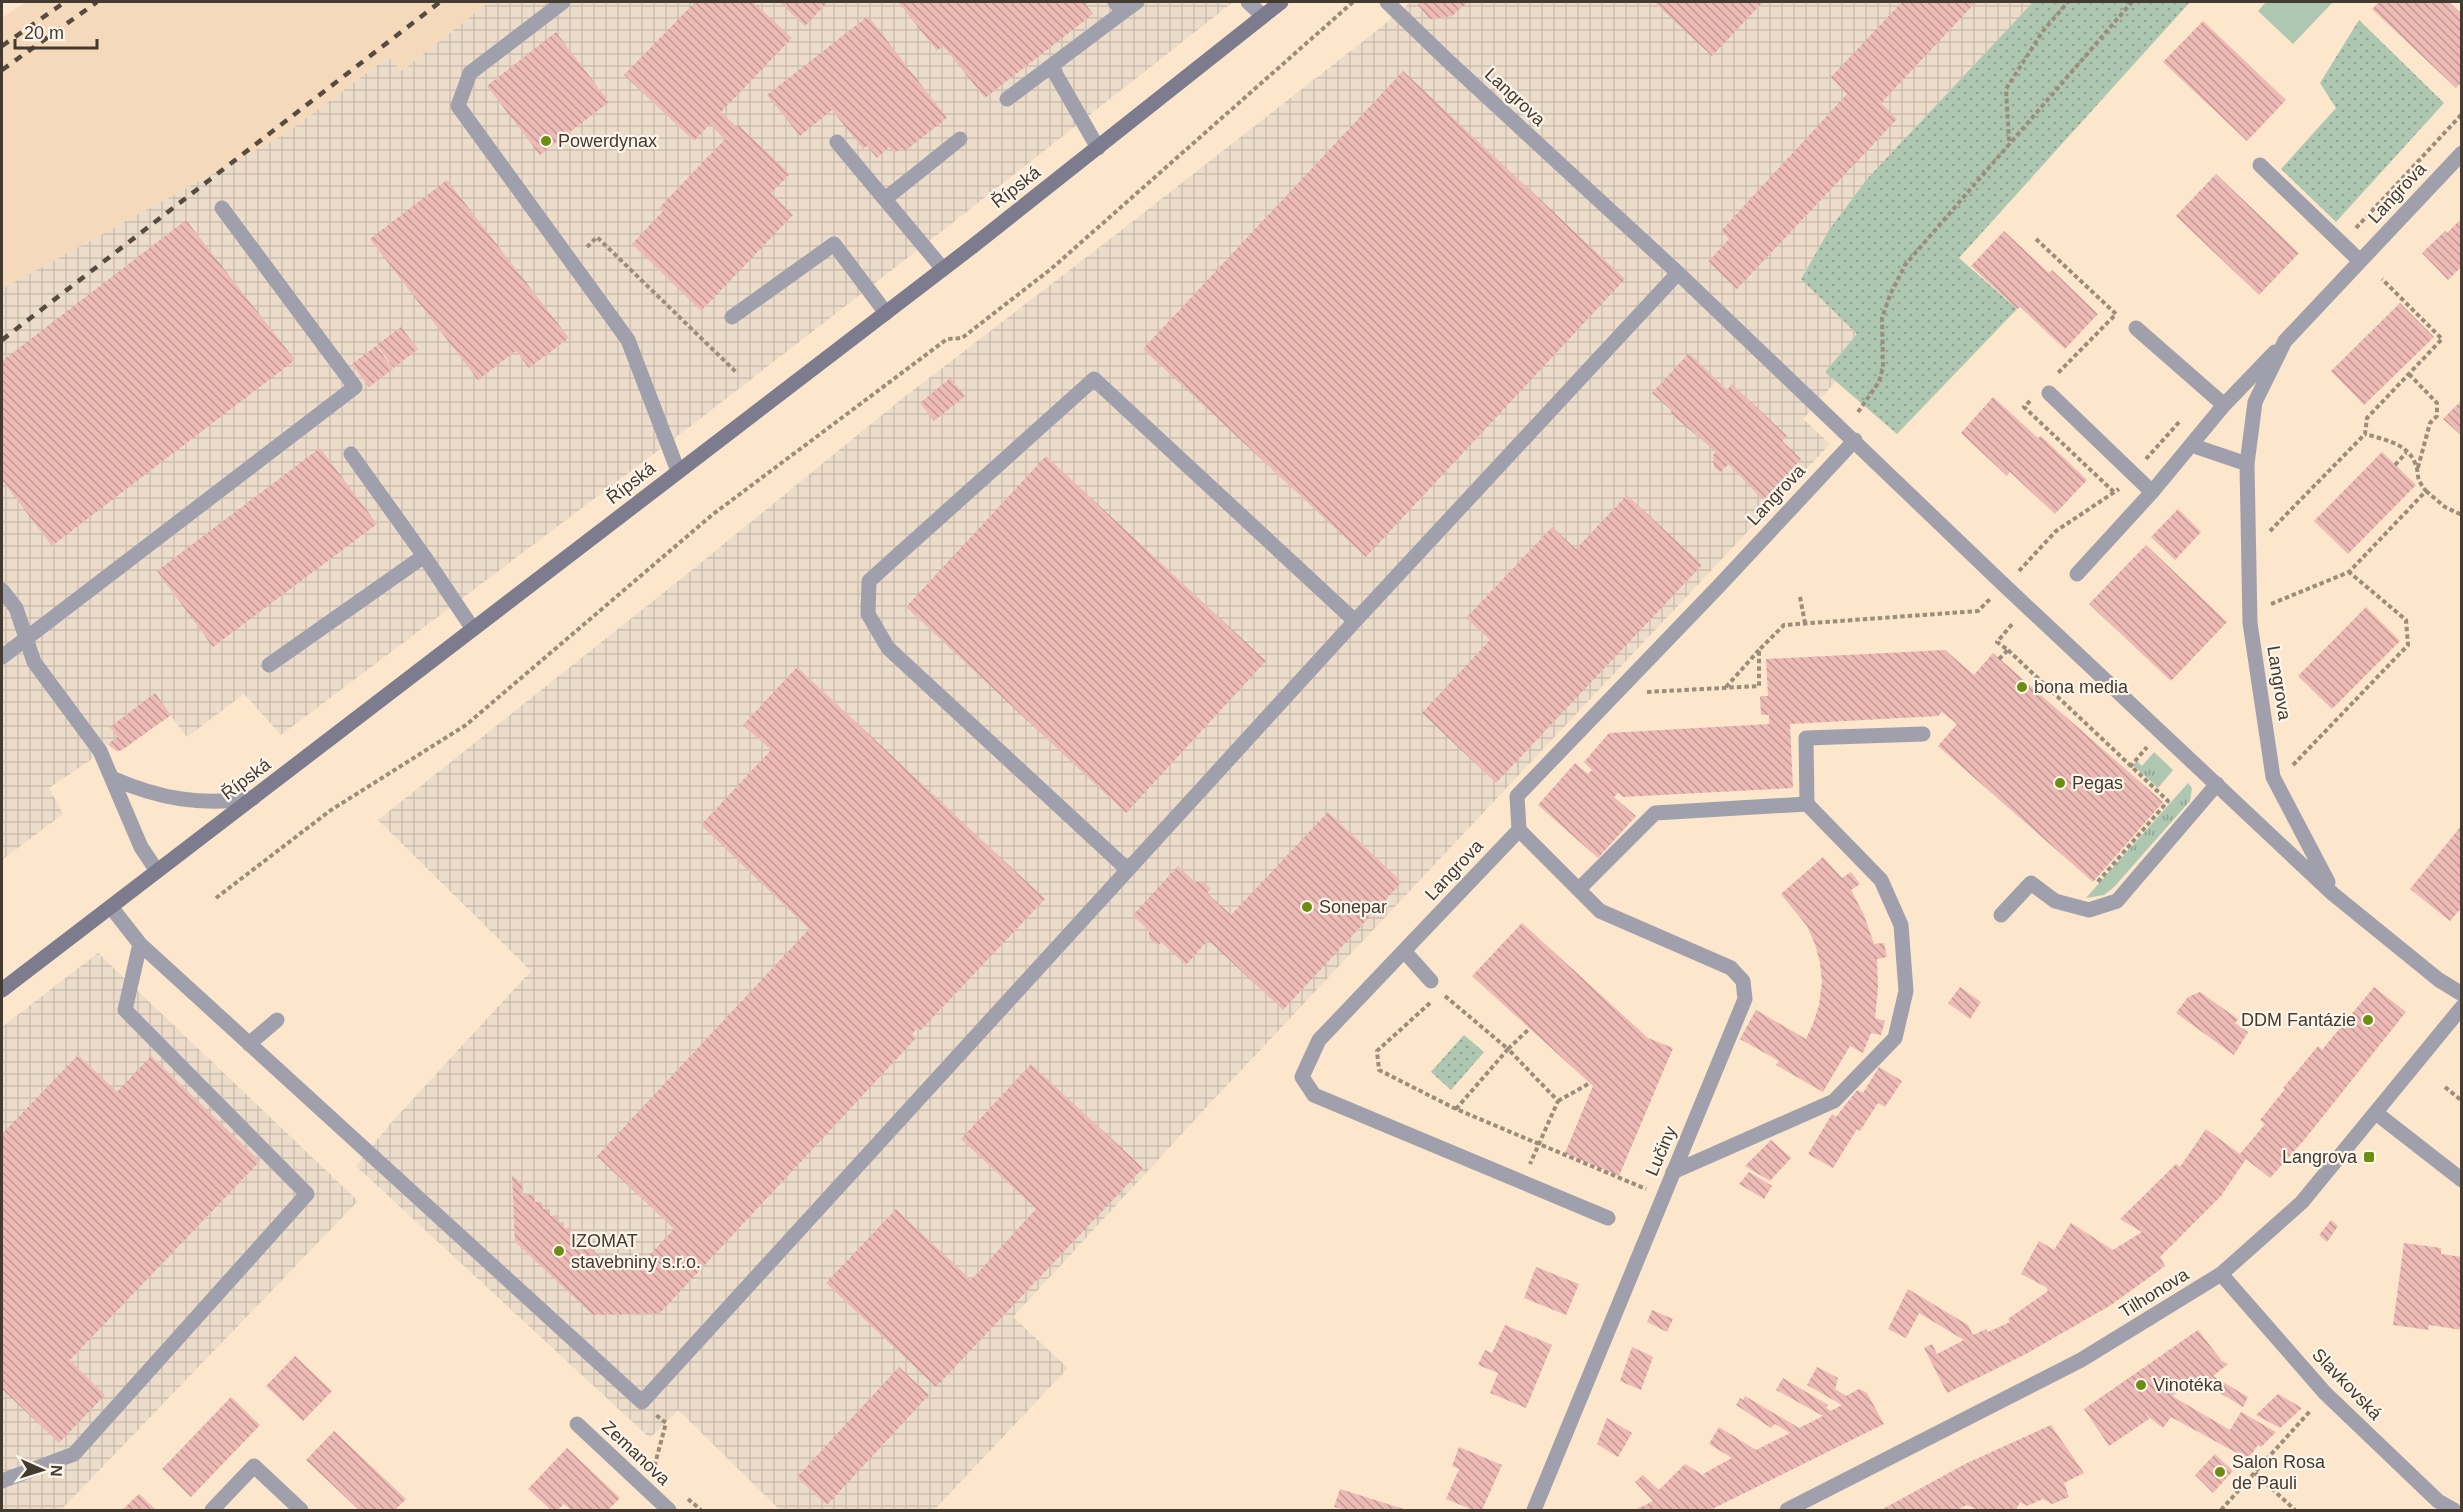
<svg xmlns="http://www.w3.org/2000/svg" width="2463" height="1512" font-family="Helvetica,sans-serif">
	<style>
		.built { fill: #f4d9ba }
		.industrial { fill: url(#industrial-grid) }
		.grass { fill: url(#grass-tufts) }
		.park { fill: url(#park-dots) }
		.pitch { fill: #adc7b1 }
		.building { fill: url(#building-back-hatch) }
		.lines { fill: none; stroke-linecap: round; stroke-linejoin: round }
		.path { stroke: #9c8d7b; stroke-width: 4; stroke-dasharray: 4.5 3; stroke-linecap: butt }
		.lane { stroke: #a0a0ad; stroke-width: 15 }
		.street { stroke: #a0a0ad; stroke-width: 15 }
		.secondary { stroke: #7d7c8f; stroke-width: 15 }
		.rail { stroke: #564b40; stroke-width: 4.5; stroke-dasharray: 8 8; stroke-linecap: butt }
		.poi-dot { fill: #6b8d12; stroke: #fef5eb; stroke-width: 2 }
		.labels { text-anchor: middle; stroke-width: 4.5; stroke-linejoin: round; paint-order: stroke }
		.street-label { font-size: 18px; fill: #433a30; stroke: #fef5eb }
		.poi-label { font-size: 18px; fill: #433a30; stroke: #fef5eb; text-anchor: start }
	</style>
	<defs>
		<pattern id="industrial-grid" width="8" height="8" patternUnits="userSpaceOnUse" patternTransform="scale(1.5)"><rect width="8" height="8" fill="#ecddcb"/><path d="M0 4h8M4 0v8" fill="none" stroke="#ccbeaf"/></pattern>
		<pattern id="grass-tufts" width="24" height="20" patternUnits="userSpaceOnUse" patternTransform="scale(1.5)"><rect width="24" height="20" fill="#adc7b1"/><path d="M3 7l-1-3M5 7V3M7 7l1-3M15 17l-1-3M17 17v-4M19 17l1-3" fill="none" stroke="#8ea390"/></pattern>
		<pattern id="park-dots" width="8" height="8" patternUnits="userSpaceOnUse" patternTransform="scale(1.5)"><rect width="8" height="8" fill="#adc7b1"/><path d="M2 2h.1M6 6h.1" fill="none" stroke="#8ea390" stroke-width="1.8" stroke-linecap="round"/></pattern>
		<pattern id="building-back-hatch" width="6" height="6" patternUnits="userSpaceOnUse" patternTransform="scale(1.5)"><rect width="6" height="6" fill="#eebab6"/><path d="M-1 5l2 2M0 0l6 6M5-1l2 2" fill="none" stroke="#c29894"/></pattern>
	</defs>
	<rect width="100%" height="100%" fill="#fce6cc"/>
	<path class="built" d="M 26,2 L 489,2 L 402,71 L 388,57 L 287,133 L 2,289 L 2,18 Z"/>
	<path class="industrial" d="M 489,2 L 1233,2 L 946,228 L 692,425 L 281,735 L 244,694 L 187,737 L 170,715 L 122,750 L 117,751 L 107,744 L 89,761 L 49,788 L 63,814 L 2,860 L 2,289 L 287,133 L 388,57 L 402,71 Z
		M 1411,2 L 2033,2 L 1867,179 L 1829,230 L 1801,278 L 1857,334 L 1825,372 L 1836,381 L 1803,419 L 1830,444 L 1215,1098 L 1013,1317 L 1068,1368 L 934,1510 L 780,1510 L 678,1410 L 650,1438 L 356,1166 L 390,1124 L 531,971 L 378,820 L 692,570 L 898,402 L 1114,236 L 1380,28 Z
		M 98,953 L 358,1201 L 61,1510 L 2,1510 L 2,1027 Z"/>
	<path class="grass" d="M 2154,752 L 2173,770 L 2158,788 L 2133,765 L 2137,761 L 2142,766 Z
		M 2188,783 L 2192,788 L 2190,801 L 2114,887 L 2104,895 L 2086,898 Z"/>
	<path class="park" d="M 2033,2 L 2190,2 L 1959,258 L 2017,309 L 1897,434 L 1825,372 L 1857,334 L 1801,279 L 1829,230 L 1867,179 Z
		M 2359,20 L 2444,103 L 2336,222 L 2281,169 L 2336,108 L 2320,83 Z
		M 1464,1035 L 1484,1052 L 1451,1090 L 1431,1072 Z"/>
	<path class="pitch" d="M 2266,2 L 2333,2 L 2293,44 L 2258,11 Z"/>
	<path class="building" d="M 695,2 L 753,2 L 792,38 L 721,112 L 737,127 L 738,125 L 790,174 L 771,193 L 793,215 L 701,311 L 632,244 L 663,211 L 659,208 L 725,139 L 710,124 L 694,141 L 624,75 Z
		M 779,2 L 828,2 L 805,26 Z
		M 898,2 L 1084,2 L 1093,14 L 985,98 L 943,46 L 937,51 Z
		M 1418,2 L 1468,2 L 1452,16 L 1430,19 L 1418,5 Z
		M 1654,2 L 1763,2 L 1712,56 Z
		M 1902,2 L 1976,2 L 1881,103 L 1897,119 L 1737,289 L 1708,262 L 1729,239 L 1721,231 L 1847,94 L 1831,77 Z
		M 2379,2 L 2449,2 L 2462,14 L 2462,82 L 2456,88 L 2372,9 Z
		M 868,16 L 947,118 L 905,151 L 902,148 L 894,153 L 889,147 L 877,158 L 867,146 L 863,149 L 832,110 L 800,136 L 767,95 Z
		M 2203,21 L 2286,100 L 2247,141 L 2163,62 Z
		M 556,32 L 609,102 L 540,155 L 487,86 Z
		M 1403,71 L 1625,279 L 1366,557 L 1143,349 Z
		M 2216,174 L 2299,253 L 2259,295 L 2176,216 Z
		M 447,180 L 569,338 L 529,368 L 516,351 L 478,380 L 370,239 Z
		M 2462,218 L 2462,266 L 2448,280 L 2422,253 L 2445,231 L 2447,233 Z
		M 186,220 L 295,360 L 52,546 L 2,480 L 2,361 Z
		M 2004,231 L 2049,273 L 2052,270 L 2098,314 L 2065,349 L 2020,307 L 2017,309 L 1971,266 Z
		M 2400,303 L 2434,337 L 2364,405 L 2331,371 Z
		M 401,327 L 418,349 L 394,368 L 377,345 Z
		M 376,346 L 393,369 L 369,387 L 352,364 Z
		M 1689,353 L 1727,390 L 1732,384 L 1787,436 L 1782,441 L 1801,459 L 1763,500 L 1729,464 L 1720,472 L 1714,467 L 1713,455 L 1716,452 L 1670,413 L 1672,411 L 1652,393 Z
		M 950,378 L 965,396 L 934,421 L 920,403 Z
		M 1993,397 L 2038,438 L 2041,436 L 2087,480 L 2055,514 L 2010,472 L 2007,476 L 1961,433 Z
		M 2462,400 L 2462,436 L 2443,419 Z
		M 320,448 L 377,524 L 213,647 L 157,571 Z
		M 2382,452 L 2416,485 L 2348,554 L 2314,521 Z
		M 1046,456 L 1266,661 L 1126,813 L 906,607 Z
		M 1627,495 L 1702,565 L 1496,783 L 1422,713 L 1490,640 L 1466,618 L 1552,527 L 1576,549 Z
		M 2178,509 L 2201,532 L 2175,560 L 2151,537 Z
		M 2146,545 L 2227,622 L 2171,681 L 2089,604 Z
		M 2366,607 L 2400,641 L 2332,709 L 2298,676 Z
		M 1945,650 L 1974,675 L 1993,653 L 2163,802 L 2093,882 L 1938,746 L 1957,724 L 1942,712 L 1938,716 L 1790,724 L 1793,788 L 1623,797 L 1618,793 L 1614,797 L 1636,816 L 1598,858 L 1538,805 L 1575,763 L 1588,774 L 1592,770 L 1584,762 L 1609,733 L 1769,724 L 1769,715 L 1761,715 L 1760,696 L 1768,696 L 1766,659 Z
		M 797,667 L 1045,899 L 920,1031 L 917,1028 L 912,1034 L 916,1038 L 660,1313 L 593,1315 L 515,1242 L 512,1175 L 522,1184 L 523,1195 L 535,1195 L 535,1202 L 542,1202 L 543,1209 L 550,1209 L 550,1216 L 557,1215 L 557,1222 L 564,1222 L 564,1228 L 571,1228 L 571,1233 L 574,1233 L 608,1264 L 642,1263 L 674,1229 L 597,1156 L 809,929 L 701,825 L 771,750 L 743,725 Z
		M 155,693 L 171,715 L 122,750 L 117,751 L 111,747 L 108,744 L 117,737 L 110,727 Z
		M 1328,812 L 1402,882 L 1283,1010 L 1208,940 L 1186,965 L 1161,942 L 1158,946 L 1149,938 L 1149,931 L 1133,915 L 1178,866 L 1195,882 L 1202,881 L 1211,889 L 1207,893 L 1231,915 Z
		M 2462,825 L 2462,907 L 2450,921 L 2410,889 Z
		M 1823,857 L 1842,878 L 1851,872 L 1860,884 L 1851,890 L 1864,915 L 1874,944 L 1884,943 L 1887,957 L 1877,959 L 1878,988 L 1875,1018 L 1885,1021 L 1881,1035 L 1871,1033 L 1863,1053 L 1850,1046 L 1823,1092 L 1776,1065 L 1779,1061 L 1740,1039 L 1756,1010 L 1806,1039 L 1813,1024 L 1819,1005 L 1822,982 L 1820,963 L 1815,944 L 1807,926 L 1781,894 Z
		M 1522,923 L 1648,1038 L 1673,1048 L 1619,1176 L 1565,1153 L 1593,1086 L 1472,976 Z
		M 1960,987 L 1981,1002 L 1970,1019 L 1948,1003 Z
		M 2374,987 L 2406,1012 L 2305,1139 L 2270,1178 L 2246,1159 L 2221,1196 L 2160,1257 L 2165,1266 L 2111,1305 L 2026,1354 L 1947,1393 L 1924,1348 L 1932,1344 L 1937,1354 L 1964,1340 L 1919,1313 L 1906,1338 L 1888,1329 L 1908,1289 L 1968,1325 L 1973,1335 L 1986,1329 L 1988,1332 L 2010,1322 L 2008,1319 L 2048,1291 L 2046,1287 L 2021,1274 L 2039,1241 L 2054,1250 L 2071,1223 L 2113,1250 L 2142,1232 L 2120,1219 L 2176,1164 L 2180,1167 L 2206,1129 L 2240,1154 L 2265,1124 L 2260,1120 L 2285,1089 L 2283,1088 L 2318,1046 L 2322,1050 Z
		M 2200,992 L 2238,1019 L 2235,1023 L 2248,1032 L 2234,1055 L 2176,1013 L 2188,997 Z
		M 78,1055 L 117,1092 L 151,1056 L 260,1161 L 70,1360 L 105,1395 L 59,1443 L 2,1389 L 2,1134 Z
		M 1031,1064 L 1143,1168 L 936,1387 L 826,1283 L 896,1209 L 971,1280 L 973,1278 L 1036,1209 L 961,1139 Z
		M 1879,1067 L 1902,1081 L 1885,1107 L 1878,1103 L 1860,1131 L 1857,1129 L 1833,1168 L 1808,1154 L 1832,1114 L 1836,1117 L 1857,1090 L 1863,1093 Z
		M 1771,1140 L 1791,1158 L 1770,1181 L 1745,1166 Z
		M 1749,1172 L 1772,1186 L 1764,1199 L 1739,1184 Z
		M 2331,1220 L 2338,1226 L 2327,1242 L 2319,1235 Z
		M 2404,1243 L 2441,1248 L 2441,1254 L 2462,1257 L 2462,1330 L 2429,1325 L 2428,1330 L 2393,1325 Z
		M 1536,1267 L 1579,1284 L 1566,1315 L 1524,1298 Z
		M 1652,1310 L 1673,1319 L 1667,1332 L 1647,1322 Z
		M 1505,1325 L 1552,1345 L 1526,1408 L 1490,1393 L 1498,1373 L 1478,1365 L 1485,1350 L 1492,1353 Z
		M 2198,1330 L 2222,1361 L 2228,1364 L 2213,1376 L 2248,1397 L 2243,1407 L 2197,1379 L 2172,1396 L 2230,1430 L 2241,1412 L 2276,1432 L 2261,1447 L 2258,1445 L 2248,1459 L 2171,1417 L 2163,1428 L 2145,1414 L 2149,1419 L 2109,1446 L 2084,1409 Z
		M 1632,1347 L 1653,1357 L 1641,1390 L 1620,1381 Z
		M 295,1356 L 332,1391 L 303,1421 L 266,1386 Z
		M 899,1367 L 929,1395 L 827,1505 L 797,1477 Z
		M 1817,1367 L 1838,1378 L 1835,1389 L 1846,1396 L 1859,1389 L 1867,1393 L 1884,1424 L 1710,1510 L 1635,1510 L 1653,1501 L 1635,1482 L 1643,1475 L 1659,1490 L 1685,1464 L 1709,1479 L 1703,1474 L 1732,1458 L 1709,1444 L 1719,1427 L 1756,1450 L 1790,1433 L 1775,1424 L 1771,1428 L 1736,1405 L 1740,1398 L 1743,1400 L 1745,1396 L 1799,1428 L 1823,1416 L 1776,1390 L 1783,1378 L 1828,1405 L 1826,1408 L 1831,1411 L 1842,1405 L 1807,1385 Z
		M 2278,1394 L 2302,1408 L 2280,1428 L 2256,1415 Z
		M 231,1397 L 260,1425 L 191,1497 L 162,1469 Z
		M 1607,1418 L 1632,1433 L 1618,1457 L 1597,1444 Z
		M 2051,1425 L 2084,1473 L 2064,1483 L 2069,1497 L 2052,1504 L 2043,1499 L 2027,1506 L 2020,1502 L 2016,1510 L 1978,1510 L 1967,1505 L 1957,1510 L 1881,1510 L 1965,1464 Z
		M 334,1431 L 406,1499 L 395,1510 L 359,1510 L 306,1460 Z
		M 1459,1447 L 1502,1465 L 1482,1510 L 1473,1510 L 1446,1499 L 1459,1469 L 1452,1466 Z
		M 567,1448 L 620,1498 L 608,1510 L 571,1510 L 564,1504 L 557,1510 L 551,1510 L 528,1489 Z
		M 2215,1454 L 2233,1471 L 2213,1493 L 2195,1475 Z
		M 1340,1489 L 1407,1510 L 1347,1510 L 1334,1507 Z
		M 139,1494 L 156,1510 L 122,1510 Z"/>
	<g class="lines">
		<path class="path" d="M 2009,141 L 2006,89 L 2043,31 L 2068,2
			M 2356,228 L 2462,114
			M 2036,239 L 2116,314 L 2057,374
			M 587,247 L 597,237 L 736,372
			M 2409,374 L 2437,403 L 2437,416 L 2430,423 L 2417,471
			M 2030,401 L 2024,407 L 2115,493
			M 1858,412 L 1879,382 L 1883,367 L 1882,318 L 1890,295 L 1905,265 L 2132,2
			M 2146,459 L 2181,420
			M 2395,465 L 2406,453
			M 2426,491 L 2445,507 L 2462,515
			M 2270,531 L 2365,434 L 2367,418 L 2442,339 L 2382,279
			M 2019,571 L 2056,531 L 2119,489
			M 1800,597 L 1805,623
			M 2271,604 L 2349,572 L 2426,491 C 2413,475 2421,474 2414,461 C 2406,443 2382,439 2365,434
			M 2008,650 L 2168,801 L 2096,884
			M 1999,659 L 2008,650 L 1997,642 L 2013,623
			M 1726,687 L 1759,650
			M 1647,692 L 1759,686 L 1759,650 L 1784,625 L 1978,611 L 1990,599
			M 2293,765 L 2408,645 L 2406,620 L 2349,572
			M 2130,767 L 2147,747
			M 216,898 L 331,810 L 466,725 L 712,515 L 947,339 L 962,338 L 1051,269 L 1353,2
			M 1445,996 L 1508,1049 L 1530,1028
			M 1430,1003 L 1377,1051 L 1379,1070 L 1456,1109 L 1646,1189
			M 2445,1087 L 2462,1101
			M 1558,1101 L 1590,1083
			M 1456,1109 L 1508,1049 L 1558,1101 L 1530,1164
			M 656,1466 L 655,1464 L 666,1423 L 656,1415
			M 2255,1473 L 2295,1510
			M 688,1499 L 701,1510
			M 2221,1510 L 2311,1410"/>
		<path class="lane" d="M 563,2 L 470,73 L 458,106 L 628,340 L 678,471
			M 1115,2 L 1123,12 L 1137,2
			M 1248,2 L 1263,16
			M 1051,66 L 1098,148
			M 1007,99 L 1123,12
			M 837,142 L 943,269
			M 885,199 L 960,139
			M 732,317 L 834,244 L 886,313
			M 351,454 L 424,556 L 473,629
			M 2,590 L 16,608 L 34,662 L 100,751 L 141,847 L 157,871
			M 2,657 L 355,387 L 222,208
			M 269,665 L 424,556
			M 112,778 C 159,799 202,806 253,798
			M 1128,870 L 888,648 L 868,614 L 869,581 L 1094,379 L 1355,621
			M 111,907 L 140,944 L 642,1402 L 1355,621 L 1678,273
			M 2001,915 L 2031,883 L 2055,901 L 2089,910 L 2117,901 L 2217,784
			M 1405,952 L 1431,981
			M 249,1044 L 277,1020
			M 1673,1172 L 1834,1101 L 1895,1038 L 1906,991 L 1901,925 L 1881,880 L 1807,804
			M 2,1481 L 74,1454 L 307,1194 L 125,1010 L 140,944"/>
		<path class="street" d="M 1387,2 L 1446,59 L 1678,273 L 2004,585 L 2333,894 L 2439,980 L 2462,994
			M 2260,165 L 2360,261
			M 2136,328 L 2224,405
			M 2049,393 L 2152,492
			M 2191,445 L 2247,464
			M 2077,574 L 2152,492 L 2224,405 L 2275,352
			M 1519,830 L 1600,911 L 1731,968 L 1743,981 L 1745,999 L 1534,1510
			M 2328,882 L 2273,777 L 2250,623 L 2247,464 L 2255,402 L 2285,341 L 2462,153
			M 1579,889 L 1655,813 L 1807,804 L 1806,738 L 1923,734
			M 2376,1113 L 2462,1180
			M 1608,1218 L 1314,1095 L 1302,1077 L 1319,1040 L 1519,830 L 1517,796 L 1718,587 L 1855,440
			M 2221,1274 L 2325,1393 L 2438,1501 L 2454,1510
			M 577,1424 L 669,1510
			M 212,1510 L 254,1466 L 301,1510
			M 1787,1510 L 2081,1360 L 2221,1274 L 2302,1202 L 2462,1007"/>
		<path class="secondary" d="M 2,990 L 973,246 L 1281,2"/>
		<path class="rail" d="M 2,46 L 65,2
			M 2,70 L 97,2
			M 2,340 L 440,2"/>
	</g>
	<g class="poi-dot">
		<circle cx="546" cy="141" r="6"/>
		<circle cx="2022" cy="687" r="6"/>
		<circle cx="2060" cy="783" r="6"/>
		<circle cx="1307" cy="907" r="6"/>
		<circle cx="2368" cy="1020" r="6"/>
		<rect x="2363" y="1151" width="12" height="12" rx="3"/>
		<circle cx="559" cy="1251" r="6"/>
		<circle cx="2141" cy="1385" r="6"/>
		<circle cx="2220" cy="1472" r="6"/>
	</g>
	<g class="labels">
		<g class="street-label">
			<text transform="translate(1515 97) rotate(43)" y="6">Langrova</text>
			<text transform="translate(1016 187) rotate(-38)" y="6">Řípská</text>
			<text transform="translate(2397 193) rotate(-47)" y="6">Langrova</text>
			<text transform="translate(631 483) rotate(-38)" y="6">Řípská</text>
			<text transform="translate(1776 495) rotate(-47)" y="6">Langrova</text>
			<text transform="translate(2279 683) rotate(81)" y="6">Langrova</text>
			<text transform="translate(246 779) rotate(-37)" y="6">Řípská</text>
			<text transform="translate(1454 870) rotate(-47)" y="6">Langrova</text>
			<text transform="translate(1661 1151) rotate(-67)" y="6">Lučiny</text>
			<text transform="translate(2154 1293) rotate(-32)" y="6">Tilhonova</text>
			<text transform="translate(2347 1384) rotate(46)" y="6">Slavkovská</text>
			<text transform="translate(636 1453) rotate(43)" y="6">Zemanova</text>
		</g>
		<g class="poi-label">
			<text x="558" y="147">Powerdynax</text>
			<text x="2034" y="693">bona media</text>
			<text x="2072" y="789">Pegas</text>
			<text x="1319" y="913">Sonepar</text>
			<text x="2356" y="1026" text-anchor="end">DDM Fantázie</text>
			<text x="2357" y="1163" text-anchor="end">Langrova</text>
			<text x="571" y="1247">IZOMAT<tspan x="571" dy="21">stavebniny s.r.o.</tspan></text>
			<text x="2153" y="1391">Vinotéka</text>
			<text x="2232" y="1468">Salon Rosa<tspan x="2232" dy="21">de Pauli</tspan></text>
		</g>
	</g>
	<rect width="2463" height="1512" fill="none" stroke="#433a30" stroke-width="6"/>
	<g transform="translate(42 1470) rotate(93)" stroke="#fef5eb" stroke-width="4.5" paint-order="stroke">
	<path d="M0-4.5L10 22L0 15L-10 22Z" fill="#433a30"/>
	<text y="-9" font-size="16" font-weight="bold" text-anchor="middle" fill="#433a30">N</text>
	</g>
	<path d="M15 39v9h82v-9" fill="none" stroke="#433a30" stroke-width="3"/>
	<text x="24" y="39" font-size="18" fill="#433a30" stroke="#fef5eb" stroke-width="4.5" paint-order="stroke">20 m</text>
</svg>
